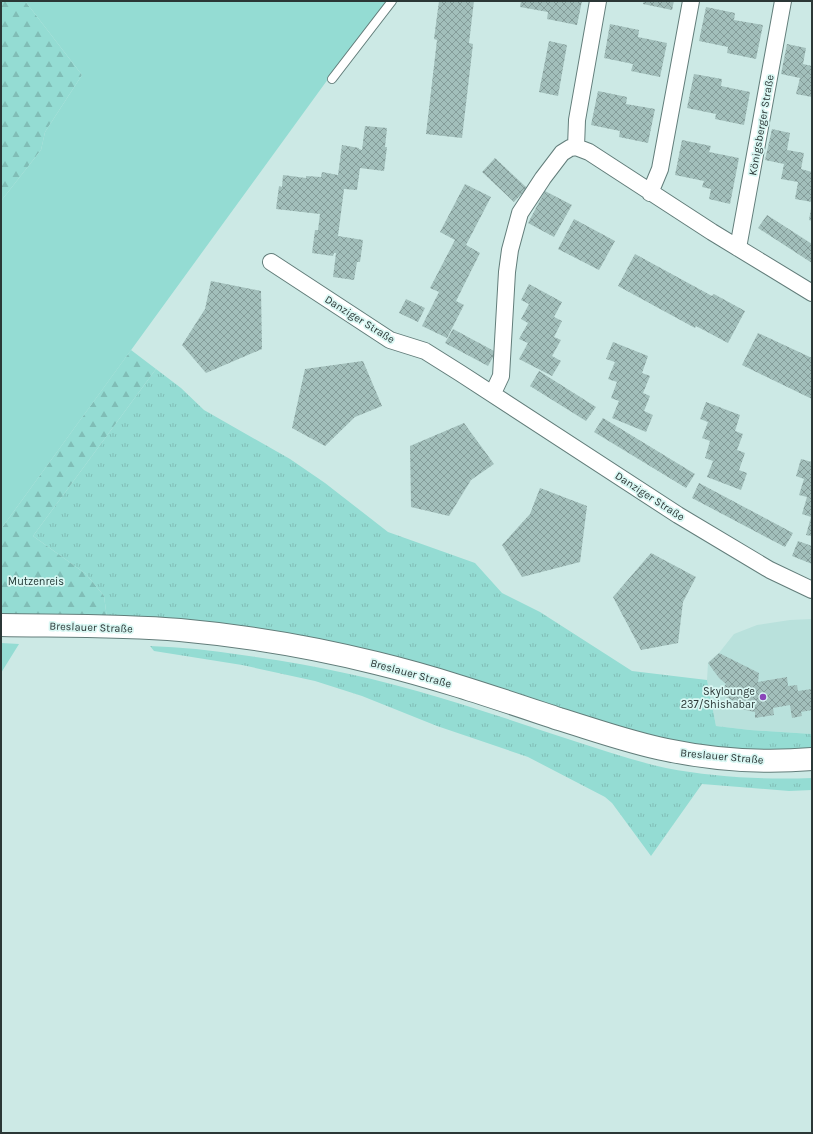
<svg xmlns="http://www.w3.org/2000/svg" width="813" height="1134" font-family="Karla,sans-serif">
	<style>
		.built { fill: #b9e1dc }
		.grass { fill: url(#grass-tufts) }
		.forest { fill: url(#forest-firs) }
		.green { fill: #94dcd3 }
		.building { fill: url(#building-cross-hatch) }
		.lines { fill: none; stroke-linecap: round; stroke-linejoin: round }
		.service-casing { stroke: #627d7a; stroke-width: 10 }
		.minor-casing { stroke: #627d7a; stroke-width: 18 }
		.secondary-casing { stroke: #627d7a; stroke-width: 24 }
		.service { stroke: #fff; stroke-width: 8 }
		.minor { stroke: #fff; stroke-width: 16 }
		.secondary { stroke: #fff; stroke-width: 22 }
		.poi-dot { fill: #8a46b9; stroke: #d9f7f3; stroke-width: 1.5 }
		.labels { text-anchor: middle; stroke-width: 3.5; stroke-linejoin: round; paint-order: stroke }
		.street-label { font-size: 11px; fill: #2b3736; stroke: #d9f7f3 }
		.park-label { font-size: 11px; fill: #1b312e; stroke: #d9f7f3 }
		.poi-label { font-size: 11px; fill: #2b3736; stroke: #d9f7f3; text-anchor: end }
	</style>
	<defs>
		<pattern id="grass-tufts" width="24" height="20" patternUnits="userSpaceOnUse"><rect width="24" height="20" fill="#94dcd3"/><path d="M3 7l-1-3M5 7V3M7 7l1-3M15 17l-1-3M17 17v-4M19 17l1-3" fill="none" stroke="#80bdb6"/></pattern>
		<pattern id="forest-firs" width="22" height="20" patternUnits="userSpaceOnUse"><rect width="22" height="20" fill="#94dcd3"/><path d="M5 1l3.5 6h-7zM16 11l3.5 6h-7z" fill="#80bdb6"/></pattern>
		<pattern id="building-cross-hatch" width="8" height="8" patternUnits="userSpaceOnUse"><rect width="8" height="8" fill="#a2bfbb"/><path d="M0 0l8 8M0 8l8-8" fill="none" stroke="#849c99"/></pattern>
	</defs>
	<rect width="100%" height="100%" fill="#cce9e5"/>
	<path class="built" d="M 812,619 L 812,734 L 750,730 L 716,726 L 707,680 L 708,663 L 719,653 L 734,634 L 757,625 L 790,620 Z"/>
	<path class="grass" d="M 156,369 L 181,388 L 204,410 L 290,459 L 325,483 L 388,532 L 475,563 L 502,593 L 540,612 L 632,671 L 707,680 L 716,726 L 750,730 L 812,734 L 812,749 L 782,751 L 702,747 L 644,735 L 543,703 L 107,618 L 104,596 L 86,574 L 33,536 Z
		M 150,646 C 181,647 211,650 242,655 C 309,664 376,678 441,698 C 485,711 528,726 571,740 C 602,750 634,761 666,768 C 713,777 764,780 812,778 L 812,790 L 789,791 L 702,784 L 651,856 L 612,803 L 605,797 L 528,757 L 437,726 L 362,696 L 315,681 L 242,665 L 154,651 Z"/>
	<path class="forest" d="M 1,1 L 25,1 L 82,75 L 45,132 L 41,150 L 1,201 Z
		M 131,350 L 156,369 L 33,536 L 86,574 L 104,596 L 107,618 L 1,616 L 1,529 Z"/>
	<path class="green" d="M 25,1 L 387,1 L 331,75 L 1,529 L 1,201 L 41,150 L 45,132 L 82,75 Z
		M 1,643 L 19,644 L 1,673 Z"/>
	<path class="building" d="M 439,1 L 474,1 L 469,43 L 473,44 L 462,138 L 426,134 L 437,40 L 434,39 Z
		M 521,1 L 582,1 L 577,25 L 547,19 L 548,12 L 520,7 Z
		M 644,1 L 674,1 L 672,10 L 643,4 Z
		M 706,7 L 735,13 L 734,20 L 763,25 L 756,59 L 727,53 L 728,47 L 699,41 Z
		M 610,24 L 639,30 L 638,37 L 667,43 L 660,77 L 631,71 L 633,64 L 604,58 Z
		M 549,41 L 567,45 L 558,96 L 539,92 Z
		M 787,44 L 806,48 L 803,64 L 812,66 L 812,97 L 796,94 L 800,78 L 781,74 Z
		M 694,74 L 722,79 L 721,86 L 750,92 L 744,125 L 715,119 L 716,114 L 687,108 Z
		M 598,91 L 627,97 L 626,104 L 655,109 L 648,143 L 619,137 L 620,131 L 591,125 Z
		M 365,126 L 387,128 L 385,147 L 387,147 L 384,171 L 360,168 L 357,190 L 344,189 L 338,236 L 363,240 L 360,262 L 357,262 L 354,280 L 333,277 L 336,253 L 334,253 L 333,256 L 312,253 L 315,230 L 318,230 L 320,214 L 276,209 L 279,186 L 282,187 L 283,175 L 306,178 L 306,176 L 321,177 L 322,172 L 338,175 L 342,145 L 359,148 L 359,149 L 362,150 Z
		M 772,129 L 790,133 L 787,150 L 804,153 L 801,169 L 812,172 L 812,202 L 795,199 L 798,182 L 781,179 L 784,164 L 765,160 Z
		M 682,140 L 711,146 L 709,152 L 739,158 L 730,204 L 709,199 L 711,189 L 702,187 L 704,181 L 675,175 Z
		M 495,158 L 527,188 L 514,202 L 482,172 Z
		M 465,184 L 491,197 L 466,245 L 480,253 L 456,301 L 464,305 L 447,338 L 422,326 L 439,292 L 430,288 L 455,240 L 440,232 Z
		M 545,191 L 572,205 L 554,237 L 528,223 Z
		M 811,209 L 812,209 L 812,221 L 809,220 Z
		M 767,215 L 812,244 L 812,263 L 758,228 Z
		M 574,219 L 615,241 L 599,270 L 558,249 Z
		M 635,254 L 712,296 L 714,294 L 745,311 L 728,343 L 696,326 L 695,328 L 618,286 Z
		M 211,281 L 261,291 L 262,349 L 206,373 L 182,345 L 205,309 Z
		M 529,284 L 562,302 L 554,317 L 562,321 L 554,337 L 561,340 L 552,356 L 561,361 L 552,376 L 519,359 L 528,343 L 519,339 L 528,323 L 521,319 L 529,304 L 521,300 Z
		M 406,299 L 425,308 L 418,322 L 399,313 Z
		M 453,329 L 496,352 L 488,366 L 445,343 Z
		M 758,333 L 812,358 L 812,399 L 742,365 Z
		M 613,342 L 648,356 L 642,373 L 650,376 L 643,393 L 650,396 L 644,411 L 653,415 L 646,432 L 612,418 L 619,401 L 611,398 L 617,382 L 608,379 L 615,362 L 606,359 Z
		M 363,361 L 382,406 L 355,417 L 325,446 L 292,428 L 305,369 Z
		M 539,371 L 596,407 L 586,421 L 530,386 Z
		M 706,402 L 740,415 L 735,431 L 743,434 L 737,450 L 745,453 L 739,470 L 747,473 L 741,490 L 707,477 L 713,461 L 705,458 L 710,441 L 702,438 L 708,422 L 700,419 Z
		M 603,418 L 695,474 L 686,488 L 594,432 Z
		M 464,423 L 494,464 L 471,480 L 449,516 L 411,507 L 410,446 Z
		M 801,459 L 812,462 L 812,536 L 806,535 L 811,517 L 802,514 L 807,497 L 799,495 L 804,479 L 796,476 Z
		M 699,483 L 793,533 L 785,547 L 692,498 Z
		M 540,488 L 587,506 L 580,562 L 522,577 L 502,545 L 530,514 Z
		M 798,541 L 812,546 L 812,564 L 792,556 Z
		M 651,553 L 696,577 L 683,602 L 678,643 L 641,650 L 613,597 Z
		M 719,653 L 759,673 L 758,682 L 787,677 L 788,686 L 797,685 L 798,691 L 812,689 L 812,710 L 801,712 L 802,716 L 792,718 L 790,705 L 773,708 L 774,715 L 755,718 L 755,712 L 736,708 L 738,703 L 720,694 L 726,684 L 719,678 L 708,663 Z"/>
	<g class="lines">
		<g class="service-casing">
			<path id="service" d="M 332,79 L 392,1"/>
		</g>
		<g class="minor-casing">
			<path id="minor" d="M 576,147 L 577,120 L 598,1
				M 650,193 L 660,169 L 691,1
				M 738,248 L 783,1
				M 271,262 L 390,340 L 425,351 L 460,373 L 678,515 L 770,570 L 812,590
				M 493,393 L 501,376 L 507,272 L 510,250 L 520,213 L 543,178 L 562,153 L 570,148 L 576,147 L 589,152 L 712,232 L 812,293"/>
		</g>
		<g class="secondary-casing">
			<path id="secondary" d="M 1,625 C 61,626 120,625 180,630 C 246,636 312,647 376,663 C 438,678 499,699 559,719 C 595,730 631,743 667,750 C 715,760 764,763 812,759"/>
		</g>
		<use href="#service" class="service"/>
		<use href="#minor" class="minor"/>
		<use href="#secondary" class="secondary"/>
	</g>
	<circle class="poi-dot" cx="763" cy="697" r="4"/>
	<g class="labels">
		<g class="street-label">
			<text transform="translate(761 125) rotate(-80)" y="4">Königsberger Straße</text>
			<text transform="translate(360 319) rotate(32)" y="4">Danziger Straße</text>
			<text transform="translate(650 496) rotate(33)" y="4">Danziger Straße</text>
			<text transform="translate(91 627) rotate(2)" y="4">Breslauer Straße</text>
			<text transform="translate(411 673) rotate(15)" y="4">Breslauer Straße</text>
			<text transform="translate(722 756) rotate(5)" y="4">Breslauer Straße</text>
		</g>
		<g class="park-label">
			<text x="36" y="585">Mutzenreis</text>
		</g>
		<g class="poi-label">
			<text x="755" y="695">Skylounge<tspan x="755" dy="13">237/Shishabar</tspan></text>
		</g>
	</g>
	<rect width="813" height="1134" fill="none" stroke="#2b3736" stroke-width="4"/>
</svg>
